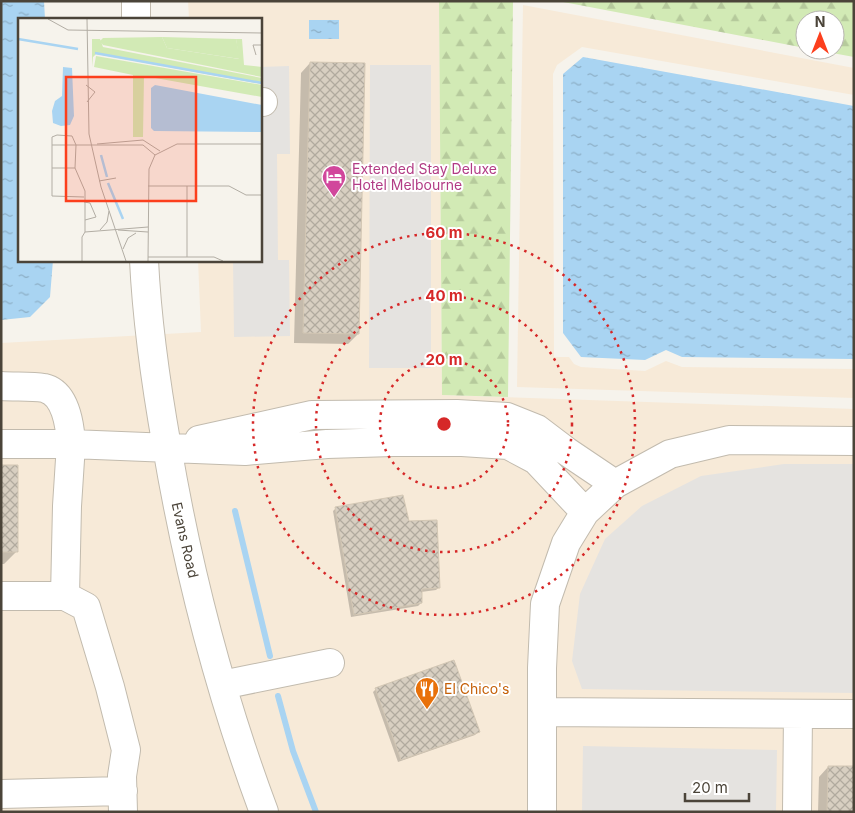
<svg xmlns="http://www.w3.org/2000/svg" width="855" height="813" font-family="Inter,sans-serif">
	<style>
		.commercial { fill: #f7ead8 }
		.forest { fill: url(#forest-firs) }
		.parking { fill: #e5e3e0 }
		.water { fill: url(#water-ripples) }
		.shadow { fill: #0003 }
		.lines { fill: none; stroke-linecap: round; stroke-linejoin: round }
		.stream { stroke: #a9d4f2; stroke-width: 6 }
		.building { fill: url(#building-cross-hatch); stroke: #d3c7b4 }
		.minor-casing { stroke: #c2bbae; stroke-width: 30 }
		.minor { stroke: #fff; stroke-width: 28 }
		.ring { fill: none; stroke: #d62828; stroke-width: 2.5; stroke-dasharray: 2.5 5 }
		.labels { text-anchor: middle; stroke-width: 4; stroke-linejoin: round; paint-order: stroke }
		.hotel-label { font-size: 14px; fill: #b23c85; stroke: #fff; text-anchor: start }
		.street-label { font-size: 14px; fill: #4b4439; stroke: #fff }
		.food-label { font-size: 14px; fill: #c56008; stroke: #fff; text-anchor: start }
		.inset-river { fill: none; stroke: #a9d4f2; stroke-width: 2.5 }
		.inset-road { fill: none; stroke: #b2ada4; stroke-width: 1 }
		.view { fill: #fc3f1d; fill-opacity: 0.15; stroke: #fc3f1d; stroke-width: 2.5 }
		.inset-edge { fill: none; stroke: #4b4439; stroke-width: 2.5 }
		.centre { fill: #d62828; stroke: #fff; stroke-width: 2.5 }
		.ring-label { font-size: 15px; text-anchor: middle; font-weight: bold; fill: #d62828; stroke: #fff; stroke-width: 4; stroke-linejoin: round; paint-order: stroke }
	</style>
	<defs>
		<pattern id="forest-firs" width="22" height="20" patternUnits="userSpaceOnUse" patternTransform="scale(1.25)"><rect width="22" height="20" fill="#d2eab5"/><path d="M5 1l3.5 6h-7zM16 11l3.5 6h-7z" fill="#b6ca9c"/></pattern>
		<pattern id="water-ripples" width="26" height="14" patternUnits="userSpaceOnUse" patternTransform="scale(1.25)"><rect width="26" height="14" fill="#a9d4f2"/><path d="M2 4q2-2 4 0t4 0M15 11q2-2 4 0t4 0" fill="none" stroke="#8caec5"/></pattern>
		<pattern id="building-cross-hatch" width="8" height="8" patternUnits="userSpaceOnUse" patternTransform="scale(1.25)"><rect width="8" height="8" fill="#d8cfc1"/><path d="M0 0l8 8M0 8l8-8" fill="none" stroke="#b1aa9e"/></pattern>
	</defs>
	<rect width="100%" height="100%" fill="#f6f3ec"/>
	<path class="commercial" d="M 188,1 L 439,1 L 442,395 L 854,409 L 854,812 L 1,812 L 1,343 L 201,332 L 198,260 L 260,260 L 260,19 L 189,19 Z
		M 523,5 L 854,68 L 854,95 L 582,47 L 557,65 L 553,74 L 554,357 L 569,357 L 574,364 L 581,367 L 645,371 L 666,361 L 682,367 L 854,369 L 854,398 L 517,387 Z"/>
	<path class="forest" d="M 439,1 L 513,1 L 508,397 L 442,395 Z
		M 558,1 L 854,1 L 854,57 L 816,50 L 835,50 L 835,20 L 805,20 L 805,48 Z"/>
	<path class="parking" d="M 370,65 L 431,65 L 431,368 L 369,368 Z
		M 289,66 L 290,154 L 277,154 L 278,260 L 289,260 L 290,336 L 234,337 L 233,260 L 260,260 L 260,67 Z
		M 784,464 L 854,464 L 854,693 L 582,689 L 572,661 L 580,594 L 605,539 L 642,506 L 701,476 Z
		M 583,746 L 777,750 L 776,812 L 582,812 Z"/>
	<path class="water" d="M 1,1 L 44,1 L 45,19 L 19,19 L 19,260 L 53,260 L 50,297 L 30,317 L 1,320 Z
		M 309,20 L 339,20 L 339,39 L 309,39 Z
		M 583,57 L 854,106 L 854,359 L 682,357 L 666,350 L 645,360 L 581,357 L 563,333 L 563,74 Z"/>
	<path class="shadow" d="M 310,63 L 358,334 L 348,344 L 294,343 L 301,73 Z
		M 1,466 L 17,551 L 4,564 L 1,564 Z
		M 336,508 L 408,522 L 439,587 L 436,590 L 421,592 L 421,603 L 418,606 L 351,617 L 333,511 Z
		M 376,689 L 478,732 L 475,735 L 398,762 L 373,692 Z
		M 828,767 L 854,812 L 818,812 L 819,777 Z"/>
	<g class="lines">
		<path class="stream" d="M 235,511 L 270,656
			M 278,696 L 293,751 L 316,812"/>
	</g>
	<path class="building" d="M 310,62 L 365,63 L 359,334 L 303,333 Z
		M 1,465 L 18,465 L 18,552 L 1,552 Z
		M 403,495 L 409,521 L 437,520 L 440,588 L 422,589 L 422,603 L 354,615 L 335,507 Z
		M 454,660 L 480,732 L 401,760 L 375,688 Z
		M 828,766 L 854,766 L 854,812 L 827,812 Z"/>
	<g class="lines">
		<g class="minor-casing">
			<path id="minor" d="M 136,19 L 136,1
				M 260,102 L 263,102
				M 144,260 C 147,323 156,385 167,447 C 188,571 220,694 264,812
				M 1,386 C 15,387 31,386 44,388 C 66,393 70,426 71,444 L 1,444
				M 199,440 L 312,415 L 457,414 L 507,417 L 537,429 L 566,451 L 615,484
				M 1,596 L 65,596
				M 222,685 L 330,663
				M 542,712 L 854,714
				M 1,794 L 123,791
				M 123,812 L 122,776 L 126,750 L 110,687 L 86,607 L 65,596 L 67,506 L 71,444 L 245,451 L 327,444 L 393,442 L 462,442 L 508,445 L 536,460 L 585,512
				M 542,812 L 542,668 L 545,604 L 566,543 L 585,512 L 615,484 L 670,454 L 729,440 L 854,441
				M 797,812 L 798,714"/>
		</g>
		<use href="#minor" class="minor"/>
	</g>
	<g class="ring">
		<circle cx="444" cy="424" r="64"/>
		<circle cx="444" cy="424" r="128"/>
		<circle cx="444" cy="424" r="191"/>
	</g>
	<defs>
		<g id="hotel-pin" transform="scale(1.25)"><path d="M0 17L-7.5 6A9.5 9.5 0 1 1 7.5 6Z" fill="#d1479c" stroke="#fff"/><path d="M-6-4.5h1.5V1H6V5H4.5V3h-9V5H-6ZM-4 0a1.8 1.8 0 1 1 3.6 0ZM.5 0V-2.5h3Q6-2.5 6 0Z" fill="#fff"/></g>
		<g id="restaurant-pin" transform="scale(1.25)"><path d="M0 17L-7.5 6A9.5 9.5 0 1 1 7.5 6Z" fill="#e8710a" stroke="#fff"/><path d="M-5-6h1v4h1v-4h1v4h1v-4h1v5L-1.5 .5V6h-2V.5L-5-1ZM5-6V6H3V1.5H1.5Q1.5-4 5-6Z" fill="#fff"/></g>
	</defs>
	<g fill-rule="evenodd">
		<use href="#hotel-pin" x="334" y="177"/>
		<use href="#restaurant-pin" x="427" y="689"/>
	</g>
	<g class="labels">
		<g class="hotel-label">
			<text x="352" y="174">Extended Stay Deluxe<tspan x="352" dy="16">Hotel Melbourne</tspan></text>
		</g>
		<g class="street-label">
			<text transform="translate(185 540) rotate(77)" y="5">Evans Road</text>
		</g>
		<g class="food-label">
			<text x="444" y="694">El Chico's</text>
		</g>
	</g>
	<g transform="translate(18 18)">
		<rect width="244" height="244" fill="#f6f3ec"/>
		<path d="M 144,19 L 149,30 L 221,41 L 218,21 L 224,21 L 226,47 L 244,49 L 244,59 L 85,27 L 82,23 L 85,20 ZM 74,21 L 82,21 L 85,29 L 244,60 L 244,66 L 78,36 L 75,39 L 74,49 ZM 78,38 L 244,67 L 244,79 L 126,58 L 125,119 L 115,119 L 115,57 L 76,49 Z" fill="#d2eab5"/>
		<path d="M 144,19 L 218,21 L 222,41 L 149,30 Z" fill="#d2eab5"/>
		<path d="M 45,49 L 54,50 L 56,98 L 52,107 L 43,108 L 35,105 L 34,93 L 37,83 L 44,78 ZM 137,67 L 244,87 L 244,114 L 136,113 L 133,110 L 133,70 Z" fill="#a9d4f2"/>
		<path class="inset-river" d="M 0,21 L 60,31M 77,35 L 244,65M 83,137 L 89,159M 90,165 L 105,201"/>
		<path class="inset-road" d="M 30,1 L 50,12 L 244,15M 69,1 L 71,116 L 83,169 L 108,243M 238,37 L 235,27 L 244,27M 68,67 L 77,74 L 69,84M 79,126 L 125,122 L 142,133M 34,150 L 34,127 L 58,127 L 54,118 L 39,117 L 34,119 L 34,127M 57,150 L 34,150 L 34,178 L 66,179M 81,163 L 98,160M 130,168 L 211,168 L 228,177 L 244,177M 66,184 L 72,185 L 78,199 L 67,202M 82,212 L 89,204 L 91,193M 100,212 L 130,214M 67,214 L 67,173 L 57,150 L 58,127 L 125,127 L 137,137M 105,231 L 110,220 L 118,215M 130,239 L 196,239 L 205,243M 169,239 L 169,168M 64,243 L 64,219 L 67,214 L 130,209M 130,243 L 131,151 L 137,137 L 159,126 L 244,126"/>
		<path class="view" d="M 48,59 L 178,59 L 178,183 L 48,183 Z"/>
		<rect width="244" height="244" class="inset-edge"/>
	</g>
	<circle cx="444" cy="424" r="8" class="centre"/>
	<g class="ring-label">
		<text x="444" y="238">60 m</text>
		<text x="444" y="301">40 m</text>
		<text x="444" y="365">20 m</text>
	</g>
	<rect width="855" height="813" fill="none" stroke="#4b4439" stroke-width="5"/>
	<g transform="translate(820 35)"><circle r="24" fill="#ffffff" stroke="#b7b4b0"/>
	<path d="M0-4L9 19L0 12L-9 19Z" fill="#fc3f1d"/>
	<text y="-8" font-size="14" font-weight="bold" text-anchor="middle" fill="#4b4439">N</text>
	</g>
	<path d="M685 793v8h64v-8" fill="none" stroke="#4b4439" stroke-width="2.5"/>
	<text x="692" y="793" font-size="15" fill="#4b4439" stroke="#ffffff" stroke-width="4" paint-order="stroke">20 m</text>
</svg>
